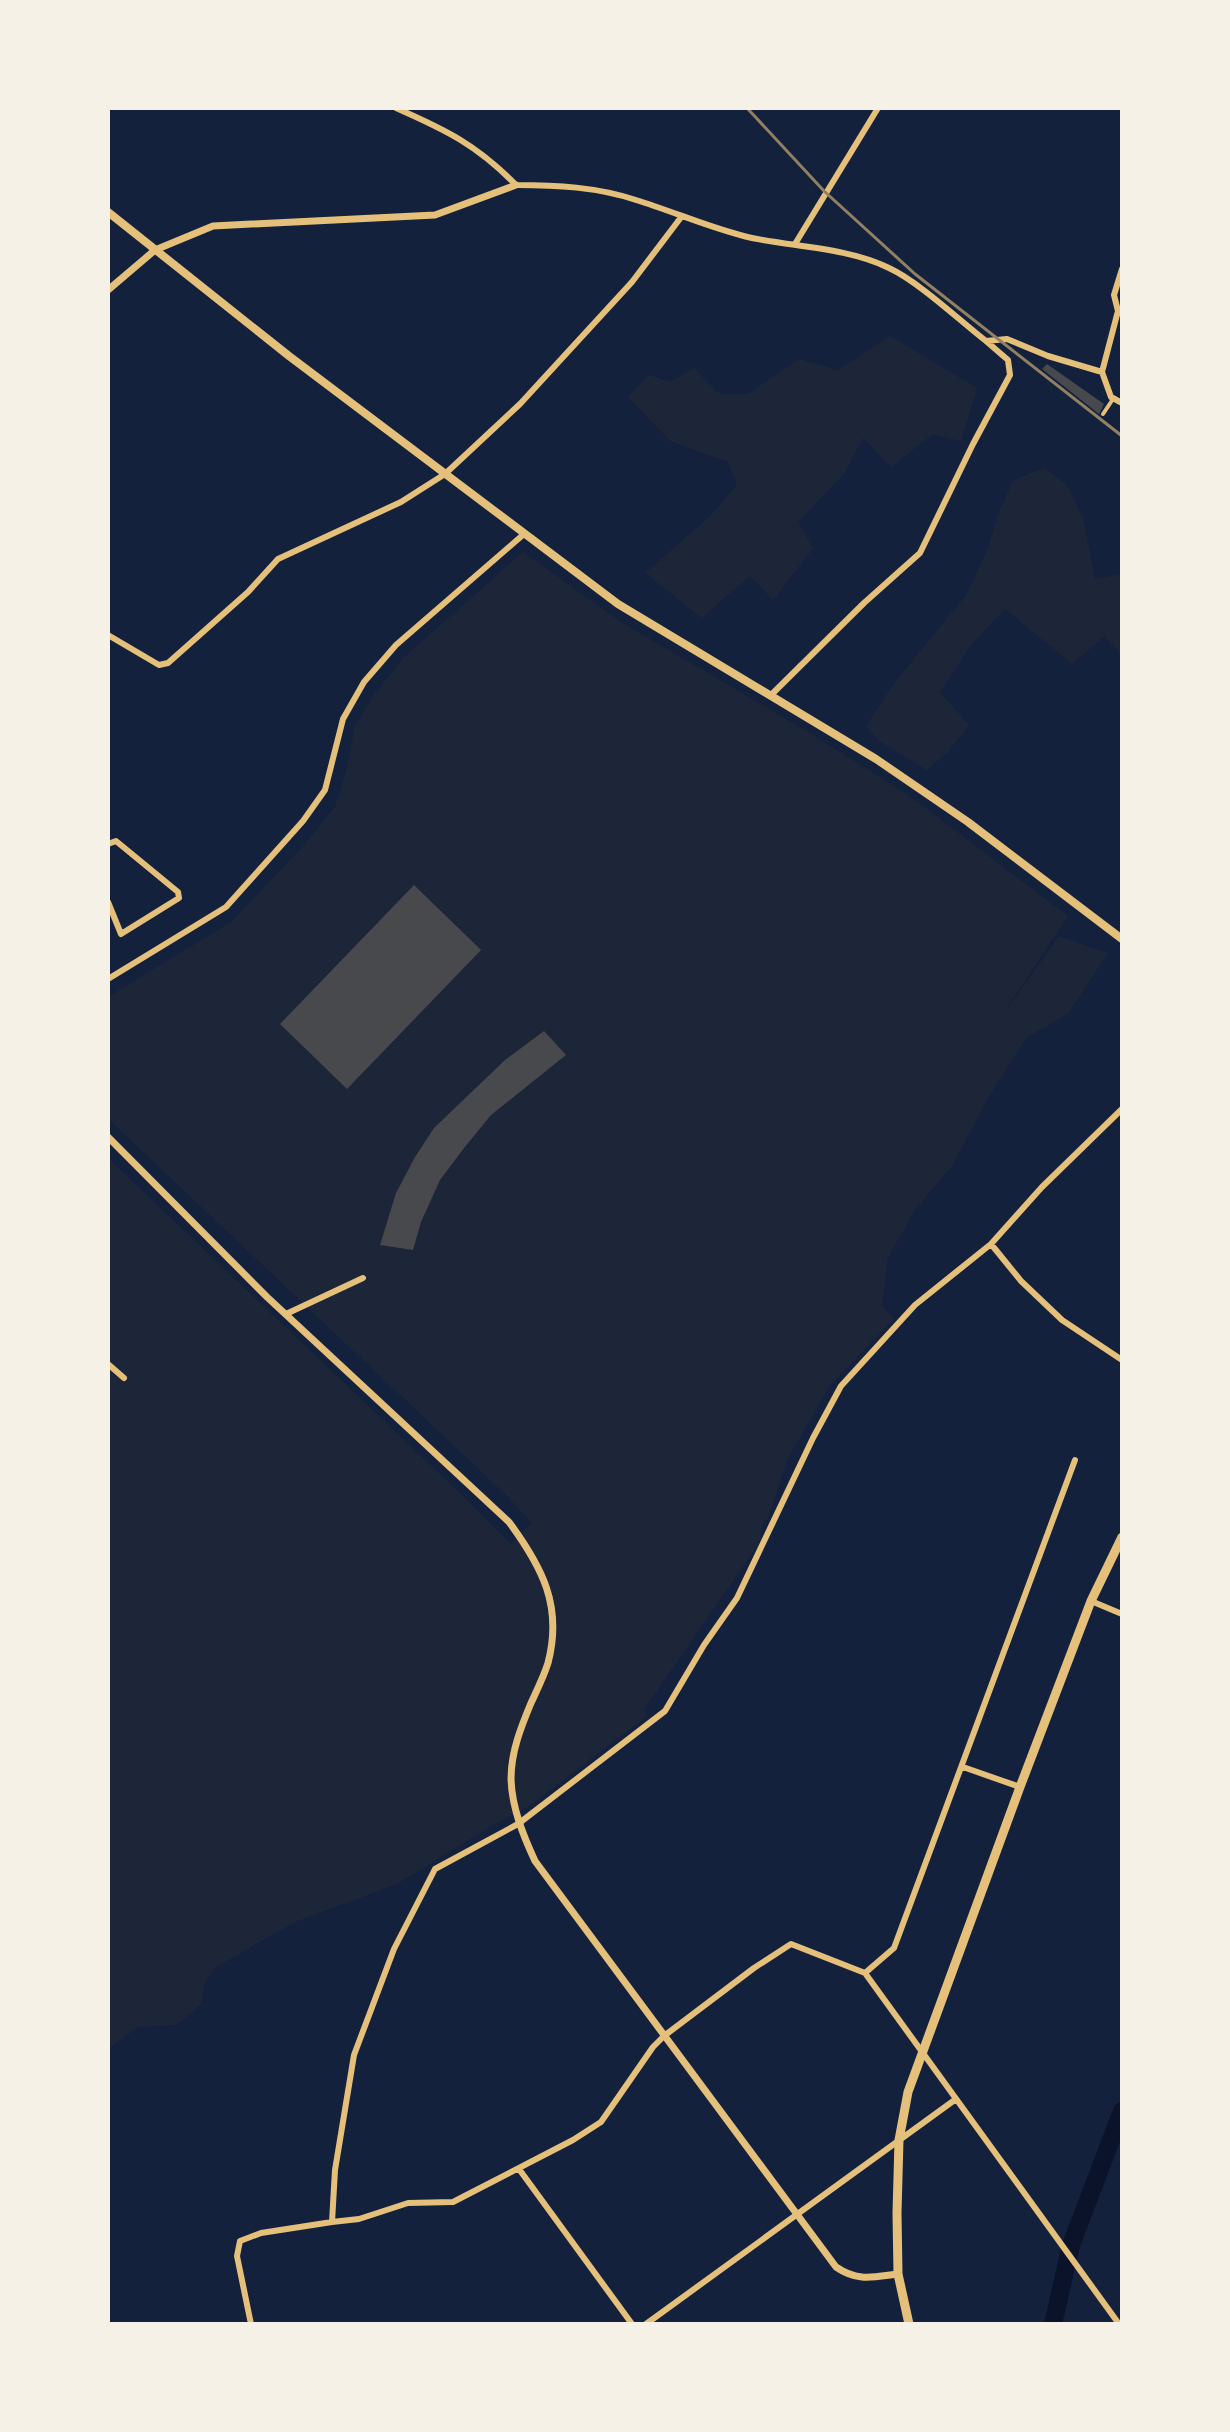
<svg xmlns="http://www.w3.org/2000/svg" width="1230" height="2432" font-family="'Sofia Sans Condensed',sans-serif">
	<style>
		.green { fill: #1d2539 }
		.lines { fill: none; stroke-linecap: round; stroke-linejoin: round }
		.river { stroke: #0b132b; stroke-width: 18 }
		.building { fill: #48494c }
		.pedestrian { stroke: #e5c07b; stroke-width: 4 }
		.minor { stroke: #e5c07b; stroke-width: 6 }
		.tertiary { stroke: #e5c07b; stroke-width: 7 }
		.secondary { stroke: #e5c07b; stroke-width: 8 }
		.primary { stroke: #e5c07b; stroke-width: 9 }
		.rail { stroke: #918062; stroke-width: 3 }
	</style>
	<rect width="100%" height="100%" fill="#14213d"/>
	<path class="green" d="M 890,336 L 977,388 L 961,441 L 933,434 L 891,467 L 863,438 L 844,474 L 798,522 L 813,549 L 773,600 L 750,576 L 702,618 L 645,573 L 709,517 L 737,485 L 728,462 L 670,441 L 628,397 L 649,375 L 670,382 L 694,368 L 718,393 L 748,394 L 799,359 L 838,370 Z
		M 1044,468 L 1066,484 L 1083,518 L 1095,579 L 1122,574 L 1122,655 L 1104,637 L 1072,664 L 1005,609 L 970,646 L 940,692 L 969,725 L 948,752 L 927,770 L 879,741 L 866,726 L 893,685 L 966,595 L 988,549 L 997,517 L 1013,480 Z
		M 523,552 L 621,622 L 810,733 L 914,799 L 1068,916 L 999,1020 L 1059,936 L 1108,953 L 1068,1014 L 1026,1038 L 988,1098 L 952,1166 L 914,1211 L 888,1258 L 882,1305 L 894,1319 L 830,1385 L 787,1460 L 768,1519 L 764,1521 L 758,1545 L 644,1709 L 647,1716 L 528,1807 L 493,1825 L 397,1884 L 295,1922 L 216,1967 L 204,1984 L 201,2004 L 184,2019 L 175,2025 L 138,2027 L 108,2049 L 108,1158 L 462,1495 L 511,1544 L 532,1523 L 507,1496 L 108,1119 L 108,997 L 231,922 L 305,844 L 335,807 L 346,771 L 355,726 L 374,695 L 403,658 Z"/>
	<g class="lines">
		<path class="river" d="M 1053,2324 L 1071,2245 L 1122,2111"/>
	</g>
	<path class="building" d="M 1047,364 L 1104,404 L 1099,414 L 1042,369 Z
		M 414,885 L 481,950 L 347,1089 L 280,1024 Z
		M 544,1031 L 566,1055 L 491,1115 L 464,1148 L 440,1180 L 421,1222 L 413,1250 L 380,1245 L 396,1193 L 415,1157 L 434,1128 L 505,1060 Z"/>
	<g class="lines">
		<path class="pedestrian" d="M 1103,414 L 1113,399"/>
		<path class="minor" d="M 396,108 C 446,130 477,145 516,185 C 556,185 597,187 636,200 C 675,212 712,229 752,238 C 796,247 848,248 889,268 C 919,282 959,320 986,341 L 1007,339 L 1048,356 L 1102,372 L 1111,397 L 1122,403
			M 795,244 L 878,108
			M 1102,372 L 1118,311 L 1114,295 L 1122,269
			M 108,635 L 159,665 L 168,663 L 248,592 L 278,559 L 401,502 L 445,474 L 520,404 L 632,282 L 682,216
			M 770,696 L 864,603 L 920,553 L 973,444 L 1010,375 L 1008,360 L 986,341
			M 108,844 L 116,841 L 178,892 L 179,898 L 121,934 L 108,902
			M 108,979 L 226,907 L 303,821 L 325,790 L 343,719 L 364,682 L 396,645 L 524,534
			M 991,1244 L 1021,1281 L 1062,1320 L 1122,1360
			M 286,1314 L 363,1278
			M 108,1364 L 124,1378
			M 1091,1601 L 1122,1614
			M 963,1767 L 1020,1787
			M 865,1973 L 1119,2324
			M 519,2169 L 632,2324
			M 332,2222 L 359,2219 L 408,2203 L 453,2202 L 573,2140 L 601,2122 L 653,2047 L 664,2036 L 754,1968 L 791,1944 L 865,1973 L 894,1948 L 1075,1460
			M 251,2324 L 237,2256 L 240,2241 L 261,2233 L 332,2222 L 335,2170 L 354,2055 L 394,1949 L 435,1869 L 518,1824 L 665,1711 L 704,1645 L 737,1598 L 813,1438 L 841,1386 L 915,1305 L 991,1244 L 1042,1187 L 1122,1109
			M 646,2324 L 956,2099"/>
		<path class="tertiary" d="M 108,290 L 155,250 L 213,226 L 435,215 L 516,185
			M 108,1137 L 267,1297 L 509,1522 C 542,1567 563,1606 548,1663 C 544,1676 537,1690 531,1703 C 521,1727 511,1752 511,1779 C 512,1808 523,1835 535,1861 L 836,2267 C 858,2282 873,2277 898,2274"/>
		<path class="secondary" d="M 108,212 L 289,356 L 618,604 L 876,759 L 968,822 L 1122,939"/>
		<path class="primary" d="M 909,2324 L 898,2274 L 897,2213 L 899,2140 L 908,2092 L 1020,1787 L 1091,1601 L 1122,1537"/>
		<path class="rail" d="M 747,108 L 824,191 L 915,274 L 1122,436"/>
	</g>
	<rect width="1230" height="2432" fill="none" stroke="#f6f1e7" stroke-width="220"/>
</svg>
